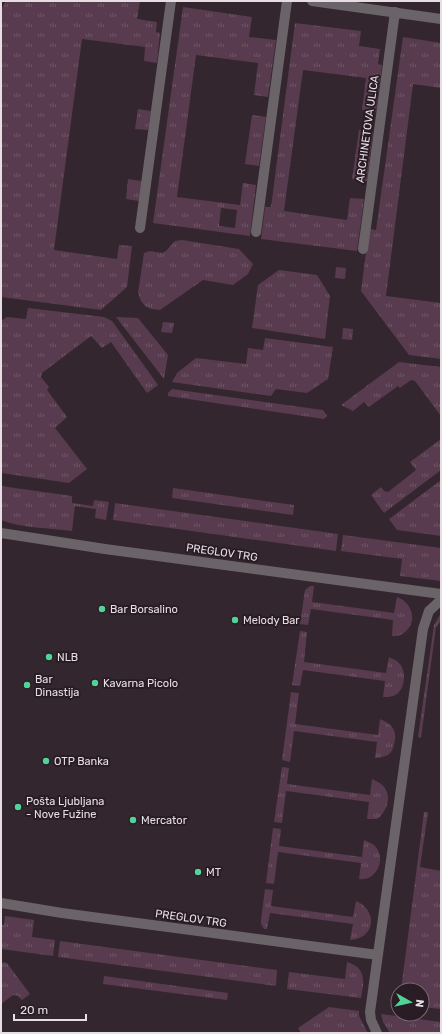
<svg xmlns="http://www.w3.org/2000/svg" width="442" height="1034" font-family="Rubik,sans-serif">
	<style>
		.grass { fill: url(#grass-tufts); fill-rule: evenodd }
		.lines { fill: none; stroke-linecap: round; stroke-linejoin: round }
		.minor { stroke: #6a6367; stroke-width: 10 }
		.poi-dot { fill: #51d398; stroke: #291c24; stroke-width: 1.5 }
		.labels { text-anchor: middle; stroke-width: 4; stroke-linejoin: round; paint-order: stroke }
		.street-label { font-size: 11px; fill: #e7dee3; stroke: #291c24 }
		.poi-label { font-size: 11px; fill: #e7dee3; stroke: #291c24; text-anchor: start }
	</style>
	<defs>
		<pattern id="grass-tufts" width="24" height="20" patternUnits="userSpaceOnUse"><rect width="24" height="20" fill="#583b4e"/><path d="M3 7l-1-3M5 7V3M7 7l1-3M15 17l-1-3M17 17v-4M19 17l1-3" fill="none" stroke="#705767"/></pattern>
	</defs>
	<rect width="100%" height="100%" fill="#33262e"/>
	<path class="grass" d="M 6,1 L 140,1 L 137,19 L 157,22 L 156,32 L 160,33 L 157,63 L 144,61 L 145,47 L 82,39 L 54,250 L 117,259 L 119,245 L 132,246 L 127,287 L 101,310 L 1,297 L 1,10 Z
		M 183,7 L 252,17 L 249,37 L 276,40 L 268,97 L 254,95 L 258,63 L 196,55 L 177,197 L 240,205 L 243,183 L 256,185 L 250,236 L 153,223 ZM 221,208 L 237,210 L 235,228 L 219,226 Z
		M 295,23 L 361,31 L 359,46 L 380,49 L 378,64 L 382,65 L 376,112 L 362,110 L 366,78 L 303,70 L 284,211 L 347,220 L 350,198 L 364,199 L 357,251 L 261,239 L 265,207 L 271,207 Z
		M 403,37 L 441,43 L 441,88 L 413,84 L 386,296 L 441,303 L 441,359 L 409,355 L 361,291 L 369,229 L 376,230 Z
		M 138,109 L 151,111 L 148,130 L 135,129 Z
		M 252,115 L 266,117 L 259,166 L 245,164 Z
		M 359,130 L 373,132 L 367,181 L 352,179 Z
		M 128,179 L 142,181 L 139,201 L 126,199 Z
		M 182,240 L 239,249 L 253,264 L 248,274 L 233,285 L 203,280 L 160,310 L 151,309 L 145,306 L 141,301 L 138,293 L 144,253 L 150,251 L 162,253 L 166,251 L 175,241 Z
		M 336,267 L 346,268 L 345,279 L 335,278 Z
		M 279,270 L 317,275 L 330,296 L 325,339 L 252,328 L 258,285 Z
		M 28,308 L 104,317 L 112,321 L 158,385 L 147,393 L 111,342 L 102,348 L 91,336 L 42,373 L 41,377 L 49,387 L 47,390 L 67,417 L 55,428 L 87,469 L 69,483 L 1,473 L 1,321 L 7,317 L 26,319 Z
		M 116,317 L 138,318 L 168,355 L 164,379 Z
		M 163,322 L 174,323 L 172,333 L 161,332 Z
		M 343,328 L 353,329 L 352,340 L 342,339 Z
		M 265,338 L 333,347 L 328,379 L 307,393 L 276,389 L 271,396 L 172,382 L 177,373 L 196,358 L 246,364 L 248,348 L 263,350 Z
		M 399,362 L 441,367 L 441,416 L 415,381 L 411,380 L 400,388 L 398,386 L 369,407 L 364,402 L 353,411 L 341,405 Z
		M 172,389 L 323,410 L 327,416 L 324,419 L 168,396 L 168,393 Z
		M 441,439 L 441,470 L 384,513 L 371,495 L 381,487 L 384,491 L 388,492 L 416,470 L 410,462 Z
		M 441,480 L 441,536 L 397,530 L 389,519 Z
		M 1,486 L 72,496 L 72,503 L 93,506 L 94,500 L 109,502 L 106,520 L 95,518 L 96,509 L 75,506 L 72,531 C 50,528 21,528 1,520 Z
		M 173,488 L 294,505 L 293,515 L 172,498 Z
		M 115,503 L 338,534 L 336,551 L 113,520 Z
		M 343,535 L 441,548 L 441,581 L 400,576 L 402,559 L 341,551 Z
		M 310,586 L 314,586 L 312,602 L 387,612 L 394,613 L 397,597 C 413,602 418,623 404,633 C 400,636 396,636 392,636 L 393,620 L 311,609 L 308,625 L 300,624 L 305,590 Z
		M 441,613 L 441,621 L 436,627 L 421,738 L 418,737 L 434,625 Z
		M 300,631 L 307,632 L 304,662 L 386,673 L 389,657 C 392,659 397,660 400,664 C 407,673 405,692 393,696 C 390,697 386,697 383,697 L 385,681 L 303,670 L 300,686 L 292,685 Z
		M 291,692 L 299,693 L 295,724 L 378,735 L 380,719 C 392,724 398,731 394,744 C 393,749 392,752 388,755 C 384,757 379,758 375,758 L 377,742 L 294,731 L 290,762 L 282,760 Z
		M 282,767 L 289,768 L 287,784 L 370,795 L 372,779 C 375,781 379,782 381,784 C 393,793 388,811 377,819 L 367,819 L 369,802 L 286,791 L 282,823 L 274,822 Z
		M 424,812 L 428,812 L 420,867 L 441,871 L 441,1009 L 422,1007 L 422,990 L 401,990 Z
		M 273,828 L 281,829 L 279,846 L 362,857 L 364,840 C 368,842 372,843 375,846 C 387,859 376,882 359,879 L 361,863 L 278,852 L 274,884 L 266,883 Z
		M 265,889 L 273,890 L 271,906 L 353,917 L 356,901 C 378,910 376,939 350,940 L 353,924 L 270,913 L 267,929 L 264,929 L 261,924 L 261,920 Z
		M 5,916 L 34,920 L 32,937 L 55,940 L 53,956 L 1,949 L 1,925 L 4,925 Z
		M 60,941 L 277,970 L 276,986 L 58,957 Z
		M 1,962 L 7,963 L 30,994 L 22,1000 L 18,996 L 13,995 L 1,1004 Z
		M 347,962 C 367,968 364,982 361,998 L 287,989 L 289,972 L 345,979 Z
		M 104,976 L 228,993 L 227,1000 L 103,984 Z
		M 329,1007 L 359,1011 L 359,1016 L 368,1033 L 301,1033 L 298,1028 Z
		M 381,1014 L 441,1022 L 441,1033 L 390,1033 L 383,1022 Z"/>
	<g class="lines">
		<path class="minor" d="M 312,1 L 441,19
			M 140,228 L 171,1
			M 256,232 L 287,1
			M 363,249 L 395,12
			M 1,533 L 105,549 L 441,594
			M 1,903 L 62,913 L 378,955
			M 377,1033 L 371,1020 L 370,1012 L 423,629 L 429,611 L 441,600"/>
	</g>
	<g class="poi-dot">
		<circle cx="102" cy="609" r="4"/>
		<circle cx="235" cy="620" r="4"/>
		<circle cx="49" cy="657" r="4"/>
		<circle cx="95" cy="683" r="4"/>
		<circle cx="27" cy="685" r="4"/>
		<circle cx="46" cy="761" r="4"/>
		<circle cx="18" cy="807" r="4"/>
		<circle cx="133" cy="820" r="4"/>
		<circle cx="198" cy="872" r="4"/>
	</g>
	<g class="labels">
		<g class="street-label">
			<text transform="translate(367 129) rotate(-82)" y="4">ARCHINETOVA ULICA</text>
			<text transform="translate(222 552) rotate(8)" y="4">PREGLOV TRG</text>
			<text transform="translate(191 918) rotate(8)" y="4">PREGLOV TRG</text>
		</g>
		<g class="poi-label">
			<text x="110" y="613">Bar Borsalino</text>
			<text x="243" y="624">Melody Bar</text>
			<text x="57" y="661">NLB</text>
			<text x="35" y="683">Bar<tspan x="35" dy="13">Dinastija</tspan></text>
			<text x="103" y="687">Kavarna Picolo</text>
			<text x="54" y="765">OTP Banka</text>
			<text x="26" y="805">Pošta Ljubljana<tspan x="26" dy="13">- Nove Fužine</tspan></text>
			<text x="141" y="824">Mercator</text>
			<text x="206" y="876">MT</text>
		</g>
	</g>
	<rect width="442" height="1034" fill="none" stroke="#e7dee3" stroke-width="4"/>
	<g transform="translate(410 1002) rotate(98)"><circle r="19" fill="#291c24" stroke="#756a70"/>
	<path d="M0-3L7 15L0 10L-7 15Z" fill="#51d398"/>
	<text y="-6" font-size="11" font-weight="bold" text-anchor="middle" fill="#e7dee3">N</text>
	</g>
	<path d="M14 1014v6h72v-6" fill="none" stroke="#e7dee3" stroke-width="2"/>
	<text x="20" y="1014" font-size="12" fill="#e7dee3" stroke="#291c24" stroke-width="3" paint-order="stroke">20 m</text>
</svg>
